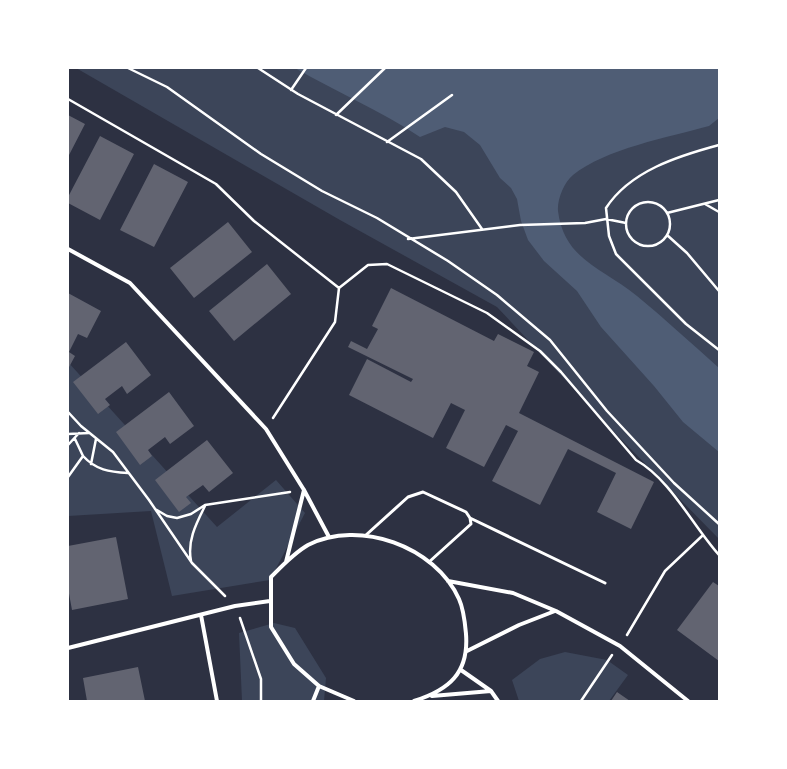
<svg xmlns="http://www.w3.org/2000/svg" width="787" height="769" font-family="'Alegreya Sans',sans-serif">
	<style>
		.green { fill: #3c4559 }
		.water { fill: #4f5d75 }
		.building { fill: #626471 }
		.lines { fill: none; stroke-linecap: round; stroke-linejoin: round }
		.path { stroke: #fff; stroke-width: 2.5 }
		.service { stroke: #fff; stroke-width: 3 }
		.minor { stroke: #fff; stroke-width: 4 }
	</style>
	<rect width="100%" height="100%" fill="#2d3142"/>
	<path class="green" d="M 76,68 L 719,68 L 719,539 L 616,434 L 497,307 L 340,220 Z
		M 68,362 L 217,527 L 276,480 L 305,513 L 270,580 L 172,596 L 151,511 L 68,516 Z
		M 274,623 L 295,628 L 326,678 L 324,701 L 242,701 L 239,633 Z
		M 565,652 L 607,660 L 628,675 L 609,701 L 519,701 L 512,680 L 540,659 Z"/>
	<path class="water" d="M 295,68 L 719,68 L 719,118 L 709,126 C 669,137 605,149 573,175 C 564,182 557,200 558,211 C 564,260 603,268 637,296 C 665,319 692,344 719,368 L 719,452 L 683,422 L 654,386 L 601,327 L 577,291 L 544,261 L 528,240 L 521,221 L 517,199 L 511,188 L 500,178 L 480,145 L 464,132 L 445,127 L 420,137 C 380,110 336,92 295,68 Z"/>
	<path class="building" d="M 68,115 L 85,124 L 68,157 Z
		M 100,136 L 134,154 L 100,220 L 68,203 L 68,197 Z
		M 154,164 L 188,182 L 154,247 L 120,230 Z
		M 228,222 L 252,252 L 194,298 L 170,268 Z
		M 267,264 L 291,294 L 234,341 L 209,311 Z
		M 391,288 L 494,341 L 498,334 L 534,352 L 527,366 L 539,372 L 519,413 L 654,482 L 631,529 L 597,512 L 616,473 L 568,449 L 540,505 L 492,481 L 518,431 L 506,425 L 484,467 L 446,448 L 465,410 L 451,403 L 433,438 L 349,395 L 367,359 L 411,382 L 413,379 L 348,347 L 351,341 L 367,349 L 378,329 L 372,326 Z
		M 68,293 L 101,311 L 87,338 L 78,334 L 69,352 L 75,356 L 68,369 Z
		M 126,342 L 151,375 L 127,394 L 122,386 L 105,399 L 110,405 L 98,414 L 73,382 Z
		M 169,392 L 194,426 L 170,444 L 165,437 L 148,450 L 152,456 L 140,465 L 116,432 Z
		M 207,440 L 233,473 L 209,492 L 203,485 L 186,497 L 191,503 L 179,512 L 155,480 Z
		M 116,537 L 128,599 L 72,610 L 68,588 L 68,546 Z
		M 713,582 L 719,586 L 719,661 L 677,630 Z
		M 138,667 L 145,701 L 87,701 L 83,678 Z
		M 617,692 L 630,701 L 611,701 Z"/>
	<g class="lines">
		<path class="path" d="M 128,68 L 167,87 L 261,154 L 322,191 L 377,218 L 448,261 L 497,295 L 550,340 L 607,411 L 674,483 L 719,524
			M 258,68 L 298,94 L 421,159 L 456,192 L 482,229
			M 291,90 L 306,68
			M 68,99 L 216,184 L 254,221 L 339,288
			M 336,115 L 385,68
			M 387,142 L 452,95
			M 719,145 C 678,156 630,171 606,208 L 609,236 L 616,254 L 686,324 L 719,350
			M626 224a22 22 0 1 1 44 0a22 22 0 1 1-44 0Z
			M 705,204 L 719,212
			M 667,213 L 719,200
			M 667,235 L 687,253 L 719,291
			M 408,239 L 520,225 L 585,223 L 606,219 L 626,223
			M 68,412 L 81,426 L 113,452 L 149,500 L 192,563 L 225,596
			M 273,418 L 335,322 L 339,288 L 368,265 L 387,264 L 487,313 L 540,351 L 561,372 L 636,460 C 671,480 692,525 719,555
			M 68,434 L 89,433
			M 75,439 L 83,456
			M 68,445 L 79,433
			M 91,464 L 96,439
			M 68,477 L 83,456 C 96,470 109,472 128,473
			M 155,509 L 167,516 L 177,518 L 191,514 L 205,505 L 290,492
			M 191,561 C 187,541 196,524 205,506
			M 240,618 L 261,679 L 261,701
			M 627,635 L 665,571 L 702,536
			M 581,701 L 612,655"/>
		<path class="service" d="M 470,518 L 605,583
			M 366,535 L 408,497 L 423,492 L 466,512 L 470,518 L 471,524 L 429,562"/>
		<path class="minor" d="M 68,249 L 130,283 L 266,429 L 304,490 L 329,537
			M 286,562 L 304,490
			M 448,581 L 513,593 L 556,611 L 620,646 L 688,701
			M 201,615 L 217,701
			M 68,648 L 235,606 L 270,601
			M 467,651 L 519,625 L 555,611
			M 461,670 L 491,691 L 498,701
			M 432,696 L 491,691
			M 313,701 L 319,686
			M 354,701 L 319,686 L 294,664 L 271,627 L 271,577 C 282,566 294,553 308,545 C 359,519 435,546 459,599 C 464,610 465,623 466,634 C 469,673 449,690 414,701"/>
	</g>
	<rect width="787" height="769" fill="none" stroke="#ffffff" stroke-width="138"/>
</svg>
